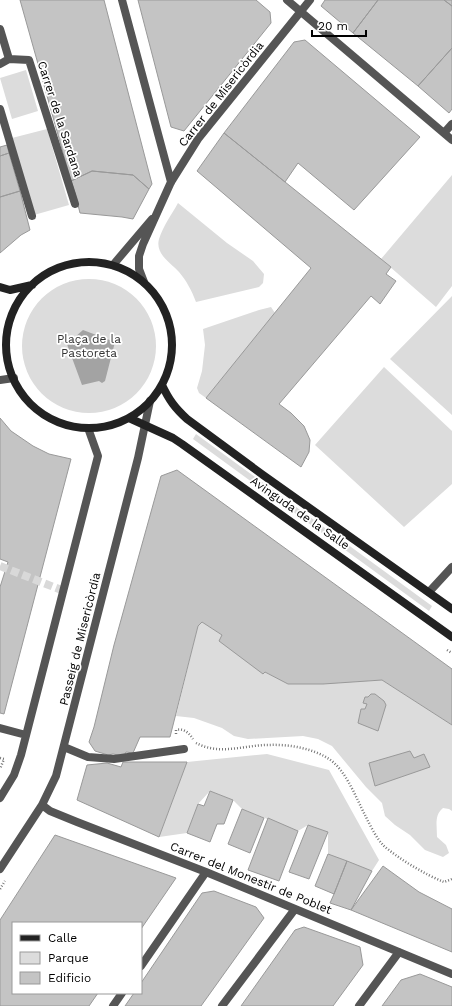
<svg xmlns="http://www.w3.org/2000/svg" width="452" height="1006" font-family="'Work Sans',sans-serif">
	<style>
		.green { fill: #dcdcdc }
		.water { fill: #a3a3a3 }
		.building { fill: #c4c4c4; stroke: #999 }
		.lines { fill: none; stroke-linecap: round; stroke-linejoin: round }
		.street-tunnel { stroke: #d9d9d9; stroke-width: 8; stroke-dasharray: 8 4; stroke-linecap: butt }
		.path { stroke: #777; stroke-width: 2.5; stroke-dasharray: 1 2; stroke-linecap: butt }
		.street { stroke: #555; stroke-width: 8 }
		.secondary { stroke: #222; stroke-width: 8 }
		.labels { text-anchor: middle; stroke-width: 3.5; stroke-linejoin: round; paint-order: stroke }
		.street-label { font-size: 12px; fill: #000; stroke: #fff }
		.park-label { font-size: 12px; fill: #333; stroke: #fff }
	</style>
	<rect width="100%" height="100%" fill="#fff"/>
	<path class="green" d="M 26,70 L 38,111 L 12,119 L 0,78 Z
		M 47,129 L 69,205 L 34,215 L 12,138 Z
		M 452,175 L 452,286 L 436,307 L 381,259 Z
		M 178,203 L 227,243 L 253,261 L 264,274 L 263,283 L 259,287 L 196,302 C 192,291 186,280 179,272 C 170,262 155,254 159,239 C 163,226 172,214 178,203 Z
		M22 346a67 67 0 1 1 134 0a67 67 0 1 1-134 0Z
		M 452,296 L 452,415 L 390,359 Z
		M 271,307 L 275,313 L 206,398 L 199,393 L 197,388 L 202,371 L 205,345 L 203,329 L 259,310 Z
		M 384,367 L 452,431 L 452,484 L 404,527 L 315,445 Z
		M 196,434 L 432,606 L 429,611 L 193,439 Z
		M 202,622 L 222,635 L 265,672 L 288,684 L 382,680 L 452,725 L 452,811 L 449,809 L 443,808 C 434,815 437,826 437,837 L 446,845 L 449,853 L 443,857 L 425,850 L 410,835 L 395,825 L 385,816 L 382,803 L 366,787 L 332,746 L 318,739 L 303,736 L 248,739 L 234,736 L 222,728 L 194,718 L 176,716 L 198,626 Z
		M 267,754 L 329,770 L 379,860 L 372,871 L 328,854 L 328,832 L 308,825 L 298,831 L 242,809 L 233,800 L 210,791 L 198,804 L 187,833 L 159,837 L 187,762 Z"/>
	<path class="water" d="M 83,330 L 115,342 L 105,381 L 102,383 L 99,381 L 82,385 L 68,347 L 67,344 Z"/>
	<path class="building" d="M 20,0 L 104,0 L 152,184 L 149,189 L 133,175 L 92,171 L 71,181 Z
		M 138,0 L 256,0 L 270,12 L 271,23 L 184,131 L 171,127 Z
		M 325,0 L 378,0 L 353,33 L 321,6 Z
		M 378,0 L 444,0 L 452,6 L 452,48 L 418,86 L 353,33 Z
		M 444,0 L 452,0 L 452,6 Z
		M 305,40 L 420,137 L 354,210 L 298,163 L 285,182 L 224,133 L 294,42 Z
		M 452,48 L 452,109 L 449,113 L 418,86 Z
		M 224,133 L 391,267 L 386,274 L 396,281 L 380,304 L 371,296 L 279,404 L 291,413 L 304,426 L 310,440 L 309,452 L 301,467 L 206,398 L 311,268 L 197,171 Z
		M 7,145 L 9,153 L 0,156 L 0,147 Z
		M 9,153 L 20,191 L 0,197 L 0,156 Z
		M 92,171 L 133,175 L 149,189 L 133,219 L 122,217 L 80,213 L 75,193 L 71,181 Z
		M 20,191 L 30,230 L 21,235 L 0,253 L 0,197 Z
		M 0,418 L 11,431 L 33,446 L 49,454 L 71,459 L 4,714 L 0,713 L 0,587 L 8,562 L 0,559 Z
		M 177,470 L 452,669 L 452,725 L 382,680 L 323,684 L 288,684 L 265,672 L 263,674 L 219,641 L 222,635 L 202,622 L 198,626 L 170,737 L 140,737 L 133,753 L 126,752 L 124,756 L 113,754 L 108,755 L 95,751 L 89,742 L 94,727 L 114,645 L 161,476 Z
		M 371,694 L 375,694 L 384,701 L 386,705 L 378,731 L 358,723 L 361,709 L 365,709 L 367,704 L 363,703 L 365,697 L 368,697 Z
		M 410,751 L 414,758 L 424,754 L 430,767 L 375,786 L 369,763 Z
		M 123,762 L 187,762 L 159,837 L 77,800 L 87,765 L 107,763 L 121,767 Z
		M 210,791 L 233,800 L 224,824 L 217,824 L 210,842 L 187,833 L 198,804 L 204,806 Z
		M 242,809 L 264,818 L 250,853 L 228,844 Z
		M 268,818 L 298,831 L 279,881 L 248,870 Z
		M 308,825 L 328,832 L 309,879 L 289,872 Z
		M 55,835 L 176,878 L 141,929 L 141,923 L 13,923 L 13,993 L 98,993 L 89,1006 L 0,1006 L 0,920 Z
		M 328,854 L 347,861 L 334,894 L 315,886 Z
		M 347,861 L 372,871 L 351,910 L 330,903 L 334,894 Z
		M 383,866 L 419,892 L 452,909 L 452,952 L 351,910 Z
		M 214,891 L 256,907 L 264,918 L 201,1006 L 125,1006 L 134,993 L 141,993 L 141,983 L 202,893 Z
		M 304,927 L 360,947 L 363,965 L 333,1006 L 241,1006 L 295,930 Z
		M 420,974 L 452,987 L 452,1006 L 382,1006 L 401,980 Z"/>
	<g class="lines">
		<path class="street-tunnel" d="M 0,566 L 64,591"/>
		<path class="path" d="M 447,650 L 452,653
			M 176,734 L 176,730 C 184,728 189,733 193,739
			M 196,743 C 200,745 205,747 210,748 C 229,752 249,745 268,745 C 288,744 312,748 329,759 C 346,770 356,798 365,815 C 370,825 376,838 384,846 C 399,859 426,875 444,882 L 452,879
			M 0,758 L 4,759 L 0,769
			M 0,889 L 5,881"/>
		<path class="street" d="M 122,0 L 171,182
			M 287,0 L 452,140
			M 0,29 L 9,59 L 0,64
			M 9,59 L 29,60 L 75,204
			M 0,109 L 32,216
			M 444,133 L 452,124
			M 113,265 L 152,219
			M 144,282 L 139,269 L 139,256 L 143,244 L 171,182 L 198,139 L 310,0
			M 0,380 L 14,378
			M 429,592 L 452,567
			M 0,728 L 26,735
			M 64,747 L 88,757 L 114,759 L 184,749
			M 0,798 L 14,775 L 21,755 L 98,456 L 88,428
			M 42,805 L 50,811 L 77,822 L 206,872 L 452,974
			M 0,869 L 42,805 L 56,776 L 138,458 L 150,401
			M 141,966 L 206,872
			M 113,1006 L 122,993
			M 222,1006 L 295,909
			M 359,1006 L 399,952"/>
		<path class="secondary" d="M6 345a83 83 0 1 1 166 0a83 83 0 1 1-166 0Z
			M 0,287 L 10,290 L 32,285
			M 162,385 C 169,400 175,408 187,419 L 263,475 L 452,609
			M 129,418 L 173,438 L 182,444 L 452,637"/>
	</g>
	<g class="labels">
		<g class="street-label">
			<text transform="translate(221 94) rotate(-52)" y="4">Carrer de Misericòrdia</text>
			<text transform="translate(60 119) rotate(72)" y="4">Carrer de la Sardana</text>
			<text transform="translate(300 513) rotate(35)" y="4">Avinguda de la Salle</text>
			<text transform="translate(80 639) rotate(-76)" y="4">Passeig de Misericòrdia</text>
			<text transform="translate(251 878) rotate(22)" y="4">Carrer del Monestir de Poblet</text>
		</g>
		<g class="park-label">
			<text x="89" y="343">Plaça de la<tspan x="89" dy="14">Pastoreta</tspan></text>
		</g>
	</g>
	<rect x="12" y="922" width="130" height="72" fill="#ffffff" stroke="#999999"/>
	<rect x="20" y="935" width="20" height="6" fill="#222222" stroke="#999999"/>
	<text x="48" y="942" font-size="12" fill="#000000">Calle</text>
	<rect x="20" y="952" width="20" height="12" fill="#dcdcdc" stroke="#999999"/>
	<text x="48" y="962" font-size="12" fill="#000000">Parque</text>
	<rect x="20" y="972" width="20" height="12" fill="#c4c4c4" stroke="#999999"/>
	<text x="48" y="982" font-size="12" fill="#000000">Edificio</text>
	<path d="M312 30v6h54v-6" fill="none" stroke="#000000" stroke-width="2"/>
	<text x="318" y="30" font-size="12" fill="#000000" stroke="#ffffff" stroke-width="3" paint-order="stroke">20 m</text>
</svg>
